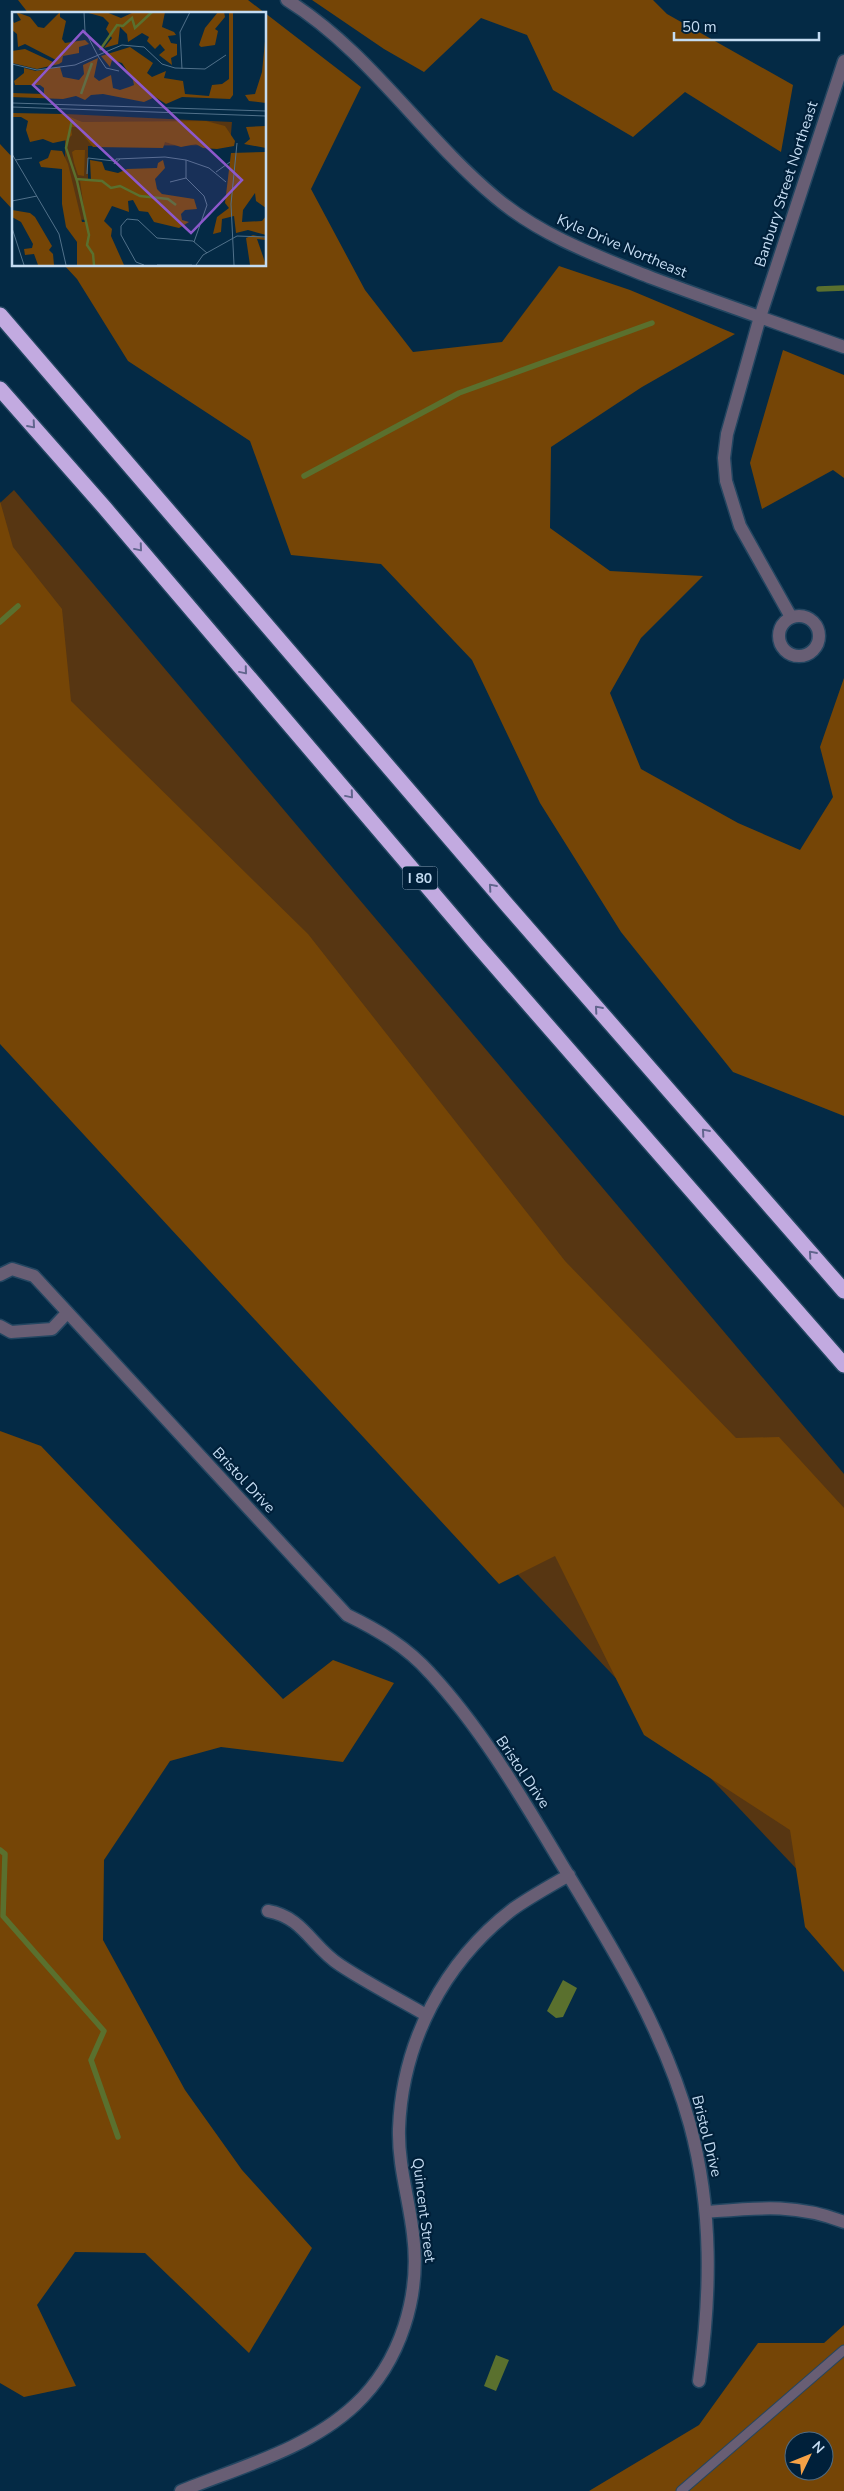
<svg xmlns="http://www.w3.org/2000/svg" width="844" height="2491" font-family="'Nunito Sans',sans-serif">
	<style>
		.green { fill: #573612 }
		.forest { fill: #754506; fill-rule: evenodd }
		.water { fill: #5a702e }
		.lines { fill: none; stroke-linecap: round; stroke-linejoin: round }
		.stream { stroke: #5a702e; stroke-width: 5.5 }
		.service-casing { stroke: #234661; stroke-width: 11 }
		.minor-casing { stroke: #234661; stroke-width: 15 }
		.motorway-casing { stroke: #234661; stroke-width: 18 }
		.service { stroke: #685e74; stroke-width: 9 }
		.minor { stroke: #685e74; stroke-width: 12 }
		.motorway { stroke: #c2aae0; stroke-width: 15 }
		.oneway { stroke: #61658d }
		.labels { text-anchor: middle; stroke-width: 4.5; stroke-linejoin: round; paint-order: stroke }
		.shield { fill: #00203a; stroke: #89a4bb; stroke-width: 1 }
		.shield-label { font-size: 14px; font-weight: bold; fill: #c4dcf2 }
		.street-label { font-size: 15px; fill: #c4dcf2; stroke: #00203a }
		.inset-river { fill: none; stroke: #5a702e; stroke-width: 2.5 }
		.inset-road { fill: none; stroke: #51718a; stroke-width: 1 }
		.view { fill: #8d58cc; fill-opacity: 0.15; stroke: #8d58cc; stroke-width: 2.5 }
		.inset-edge { fill: none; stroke: #c4dcf2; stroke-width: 2.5 }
	</style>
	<rect width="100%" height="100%" fill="#042a45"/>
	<path class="green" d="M 14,490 L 844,1474 L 844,1919 L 0,1028 L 0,503 Z"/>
	<path class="forest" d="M 18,0 L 248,0 L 361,87 L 311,189 L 365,290 L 413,352 L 502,342 L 559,266 L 630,290 L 735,334 L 642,387 L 551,447 L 550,528 L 610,571 L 703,576 L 641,638 L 610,693 L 641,769 L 738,823 L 800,850 L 833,797 L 820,747 L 844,678 L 844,1116 L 733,1072 L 621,932 L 540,803 L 472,660 L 381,564 L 291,555 L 250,441 L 128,361 L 77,279 L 64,265 L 265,265 L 265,14 L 29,14 Z
		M 312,0 L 653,0 L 667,14 L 793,85 L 781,152 L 685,92 L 633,137 L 553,90 L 527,35 L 481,18 L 424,72 L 384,49 Z
		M 0,144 L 14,159 L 14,211 L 0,196 Z
		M 783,350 L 844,375 L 844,478 L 833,470 L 762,509 L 750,463 Z
		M 0,501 L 13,547 L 62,609 L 71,701 L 308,934 L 565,1261 L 736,1438 L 779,1437 L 844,1508 L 844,1972 L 805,1927 L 790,1830 L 644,1735 L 555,1556 L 499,1584 L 0,1044 Z
		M 0,1431 L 41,1446 L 283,1699 L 333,1660 L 394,1683 L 343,1762 L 221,1747 L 170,1761 L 104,1860 L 103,1940 L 185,2090 L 242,2170 L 312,2248 L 249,2353 L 145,2253 L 75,2252 L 37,2305 L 76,2386 L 24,2397 L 0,2383 Z
		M 844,2325 L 844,2491 L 589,2491 L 699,2425 L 758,2343 L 824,2343 ZM 794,2441 L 824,2441 L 824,2471 L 794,2471 Z"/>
	<path class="water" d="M 563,1980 L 577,1988 L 563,2017 L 556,2018 L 547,2011 Z
		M 496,2355 L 509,2360 L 496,2391 L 484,2386 Z"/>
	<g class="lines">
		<path class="stream" d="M 819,289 L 844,288
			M 304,476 L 459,393 L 652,323
			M 0,622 L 18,606
			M 0,1850 L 5,1854 L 3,1916 L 104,2031 L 91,2060 L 118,2137"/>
		<g class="service-casing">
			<path id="service" d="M 681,2491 L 844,2350"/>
		</g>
		<g class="minor-casing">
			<path id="minor" d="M 287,0 C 369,51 422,136 495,197 C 541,236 597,256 652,278 C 716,302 780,324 844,347
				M779 636a20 20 0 1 1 40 0a20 20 0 1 1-40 0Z
				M 791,617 L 740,526 L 726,481 L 724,458 L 727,434 L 760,317 L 844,61
				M 0,1275 L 12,1269 L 34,1276 L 347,1615 C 378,1630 407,1647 430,1673 C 482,1729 522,1798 561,1863 C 612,1947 664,2030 690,2125 C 713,2210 711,2295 699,2381
				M 0,1326 L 11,1332 L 52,1329 L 67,1313
				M 268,1911 C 303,1917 312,1947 340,1965 C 367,1983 397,1998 426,2015
				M 706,2212 C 756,2208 795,2203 844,2222
				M 181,2491 C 240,2467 308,2449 355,2405 C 401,2362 421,2295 413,2234 C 409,2199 398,2165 399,2129 C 402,2042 444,1962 513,1909 C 530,1897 550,1886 569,1875"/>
		</g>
		<g class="motorway-casing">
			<path id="motorway" d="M 0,315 L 508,906 L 844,1291
				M 0,389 L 104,507 L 477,945 L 844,1365"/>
		</g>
		<use href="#service" class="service"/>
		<use href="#minor" class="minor"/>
		<use href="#motorway" class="motorway"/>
	</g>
	<defs><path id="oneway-chevron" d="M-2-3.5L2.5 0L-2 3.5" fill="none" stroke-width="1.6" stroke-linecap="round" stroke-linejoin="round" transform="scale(1.25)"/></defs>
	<g class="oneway">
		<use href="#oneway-chevron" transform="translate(32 425) rotate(49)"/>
		<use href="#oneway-chevron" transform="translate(139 548) rotate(50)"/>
		<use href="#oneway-chevron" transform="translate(244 671) rotate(50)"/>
		<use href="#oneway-chevron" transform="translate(350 795) rotate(50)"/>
		<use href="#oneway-chevron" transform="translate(492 887) rotate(-131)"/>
		<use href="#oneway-chevron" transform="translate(598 1009) rotate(-131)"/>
		<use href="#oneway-chevron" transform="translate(705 1132) rotate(-131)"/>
		<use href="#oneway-chevron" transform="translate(812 1254) rotate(-131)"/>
	</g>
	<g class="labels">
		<rect class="shield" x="402.5" y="866.5" width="35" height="23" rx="4"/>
		<g class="shield-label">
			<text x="420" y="883">I 80</text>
		</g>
		<g class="street-label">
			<text transform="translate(786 184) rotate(-72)" y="5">Banbury Street Northeast</text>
			<text transform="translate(622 246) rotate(23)" y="5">Kyle Drive Northeast</text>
			<text transform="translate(244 1480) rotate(47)" y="5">Bristol Drive</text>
			<text transform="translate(523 1772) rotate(56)" y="5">Bristol Drive</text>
			<text transform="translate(707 2136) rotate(76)" y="5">Bristol Drive</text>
			<text transform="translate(424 2210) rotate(83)" y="5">Quincent Street</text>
		</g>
	</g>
	<g transform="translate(12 12)">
		<rect width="254" height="254" fill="#042a45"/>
		<path d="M 53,102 L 220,110 L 218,133 L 76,134 L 76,208 L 53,207 Z" fill="#573612"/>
		<path d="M 4,0 L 18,5 L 26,15 L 32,16 L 48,0 L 48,5 L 54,9 L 50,27 L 53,31 L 73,28 L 77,32 L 67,35 L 67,41 L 51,44 L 50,50 L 47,52 L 25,57 L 0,51 L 0,39 L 13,37 L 41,50 L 44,48 L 13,32 L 6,35 L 5,22 L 0,18 L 0,7 L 2,11 L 9,8 ZM 94,0 L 109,6 L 122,0 L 153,0 L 150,15 L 162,20 L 164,23 L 156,24 L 159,31 L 165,32 L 165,43 L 159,46 L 160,53 L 147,43 L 153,38 L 148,32 L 143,37 L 135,29 L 137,25 L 130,21 L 116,30 L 115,22 L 108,15 L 106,32 L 92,36 L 100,26 L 94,17 L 97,11 L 91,5 L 73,0 ZM 206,0 L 212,0 L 213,5 L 203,17 L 206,19 L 203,33 L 189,35 L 187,33 L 193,16 ZM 217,0 L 221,0 L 221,83 L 218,87 L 170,85 L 154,92 L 143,85 L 132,90 L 91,82 L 79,83 L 73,88 L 64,84 L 51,87 L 0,85 L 0,81 L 32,82 L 32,76 L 28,73 L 3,73 L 2,69 L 12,61 L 12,56 L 24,59 L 48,55 L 51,65 L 67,68 L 72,62 L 71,53 L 86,46 L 82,65 L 87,69 L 99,63 L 101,76 L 108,78 L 117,75 L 122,73 L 121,68 L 110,51 L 100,48 L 98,55 L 89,44 L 118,35 L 141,51 L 135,61 L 140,65 L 154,59 L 152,66 L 171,69 L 173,82 L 197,84 L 200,73 L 210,72 L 217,67 ZM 254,19 L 254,91 L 237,89 L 233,83 L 243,82 L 250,60 ZM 0,101 L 51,102 L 70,110 L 194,109 L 213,114 L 223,129 L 222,134 L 205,137 L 191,136 L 184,132 L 169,135 L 153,130 L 151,136 L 81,135 L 65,115 L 59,115 L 60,123 L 55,128 L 41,131 L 31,127 L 18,130 L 14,118 L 16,109 L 9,105 L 0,105 ZM 254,114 L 254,136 L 232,132 L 238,127 L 234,115 ZM 39,138 L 50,139 L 56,152 L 70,210 L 74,210 L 68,169 L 79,169 L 78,148 L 90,150 L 93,158 L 106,161 L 115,157 L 145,156 L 146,151 L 151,148 L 153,156 L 143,167 L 145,177 L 150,182 L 182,187 L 185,197 L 173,198 L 169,202 L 170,208 L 177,210 L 167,216 L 142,210 L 136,200 L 127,199 L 121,188 L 116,189 L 117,200 L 100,194 L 92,209 L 100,217 L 99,224 L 112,253 L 65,253 L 65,230 L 54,215 L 50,192 L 50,157 L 29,155 L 27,150 L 36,146 ZM 63,138 L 73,138 L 72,164 L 66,163 L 62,151 L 60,140 ZM 254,140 L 254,196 L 244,189 L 243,181 L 231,198 L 230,210 L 250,209 L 254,204 L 254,223 L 236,218 L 224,221 L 222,204 L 210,207 L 209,220 L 201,222 L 205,205 L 217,196 L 213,191 L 219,141 ZM 0,198 L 18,201 L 23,205 L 40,234 L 37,238 L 41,242 L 42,253 L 26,253 L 22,242 L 13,243 L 12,237 L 20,236 L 21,232 L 9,210 L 0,205 ZM 241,223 L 254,226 L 254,228 L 245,227 L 254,253 L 238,253 L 234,226 Z" fill="#754506"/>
		<path class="inset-river" d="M 88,38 L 105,13 L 111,14 L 120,6 L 123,16 L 140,0M 69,82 L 80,51M 60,108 L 54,136 L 65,169 L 77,223 L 75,233 L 81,242 L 82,253M 64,167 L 90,169 L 99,176 L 108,174 L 128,184 L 156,187 L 164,193"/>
		<path class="inset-road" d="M 72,0 L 73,19 L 86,44 L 94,56 L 107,59M 0,52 L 25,58 L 63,53 L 110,33 L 132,35 L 150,52 L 163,56 L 193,57 L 214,43M 170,57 L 168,20 L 178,0M 0,91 L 254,99M 0,95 L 254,104M 0,142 L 47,222 L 54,253M 108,147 L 102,152 L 104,147 L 153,145 L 174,148 L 197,156 L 214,170M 3,148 L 20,146M 174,148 L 174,166 L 192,184 L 195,193 L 182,230M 204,160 L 218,150M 75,162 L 76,146 L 102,149M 158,170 L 174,166M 0,189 L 25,184M 0,216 L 12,253M 132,253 L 124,250 L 109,223 L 109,214 L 115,207 L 126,208 L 145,226 L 181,229 L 195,241M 145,253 L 180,253M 184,253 L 191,243 L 225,224 L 254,225M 222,253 L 219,192 L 225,131"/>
		<path class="view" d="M 71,19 L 230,168 L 179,221 L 21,73 Z"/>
		<rect width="254" height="254" class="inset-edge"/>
	</g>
	<g transform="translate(809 2456) rotate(47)"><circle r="24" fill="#00203a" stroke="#4e6b84"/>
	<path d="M0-4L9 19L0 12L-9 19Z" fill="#f6a246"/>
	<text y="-8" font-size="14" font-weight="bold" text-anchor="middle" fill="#c4dcf2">N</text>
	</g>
	<path d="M674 32v8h145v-8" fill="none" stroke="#c4dcf2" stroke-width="2.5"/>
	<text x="682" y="32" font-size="15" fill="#c4dcf2" stroke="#00203a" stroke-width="4" paint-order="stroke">50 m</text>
</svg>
